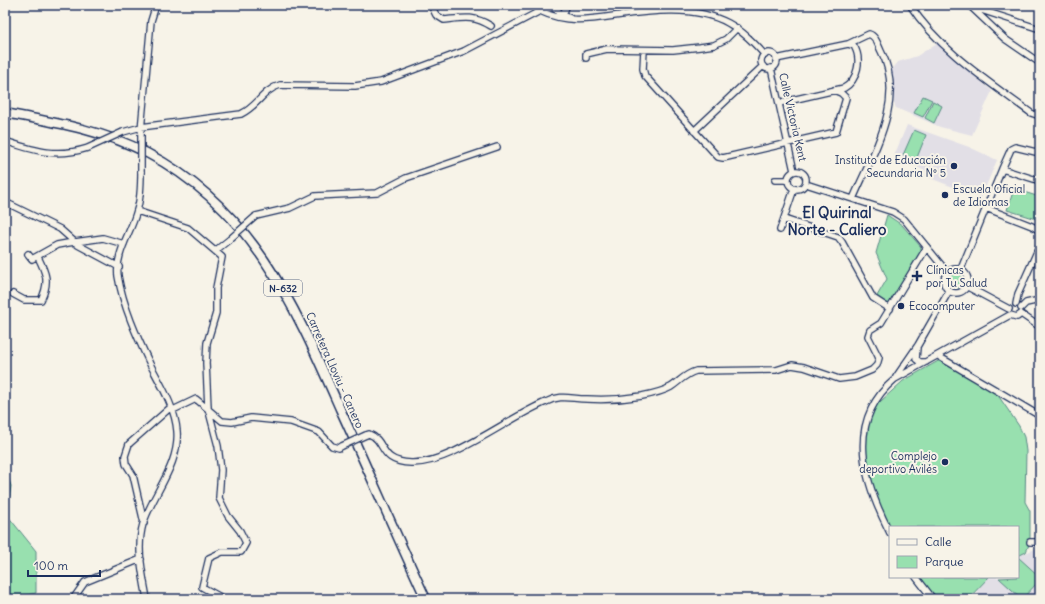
<svg xmlns="http://www.w3.org/2000/svg" width="1045" height="604" font-family="Delius,sans-serif">
	<style>
		.built { fill: #e2dfe6 }
		.green { fill: #98e0af; stroke: #5a8886 }
		.lines { fill: none; stroke-linecap: round; stroke-linejoin: round }
		.minor-casing { stroke: #1b2f5e; stroke-width: 8 }
		.highway-casing { stroke: #1b2f5e; stroke-width: 11 }
		.minor { stroke: #f7f3e8; stroke-width: 5.5 }
		.highway { stroke: #f7f3e8; stroke-width: 8 }
		.minor-bridge-casing { stroke: #1b2f5e; stroke-width: 8; stroke-linecap: butt }
		.minor-bridge { stroke: #f7f3e8; stroke-width: 5.5 }
		.poi-dot { fill: #1b2f5e; stroke: #f7f3e8; stroke-width: 1.5 }
		.labels { text-anchor: middle; stroke-width: 4; stroke-linejoin: round; paint-order: stroke }
		.shield { fill: #f7f3e8; stroke: #5d6a87; stroke-width: 1 }
		.shield-label { font-size: 10px; font-weight: bold; fill: #1b2f5e }
		.street-label { font-size: 11px; fill: #1b2f5e; stroke: #f7f3e8 }
		.poi-label { font-size: 11px; fill: #1b2f5e; stroke: #f7f3e8; text-anchor: start }
		.district-label { font-size: 15px; font-weight: bold; fill: #1b2f5e; stroke: #f7f3e8 }
	</style>
	<rect width="100%" height="100%" fill="#f7f3e8"/>
	<filter id="ink" filterUnits="userSpaceOnUse"><feTurbulence type="fractalNoise" baseFrequency=".025" numOctaves="2"/><feDisplacementMap in="SourceGraphic" scale="8" xChannelSelector="R" yChannelSelector="G"/><feConvolveMatrix kernelMatrix="1 2 1 2 8 2 1 2 1" color-interpolation-filters="sRGB"/></filter>
	<g filter="url(#ink)">
		<path class="built" d="M 937,43 L 992,91 L 972,135 L 940,127 L 896,108 L 894,104 L 891,71 L 898,62 L 917,56 Z
			M 907,125 L 969,147 L 997,160 L 981,198 L 925,176 L 927,172 L 894,156 Z
			M 1040,547 L 1040,599 L 985,599 L 976,591 L 989,577 L 1018,577 L 1018,556 Z"/>
		<path class="green" d="M 923,96 L 932,100 L 923,117 L 914,113 Z
			M 933,101 L 942,106 L 934,123 L 925,118 Z
			M 914,130 L 926,135 L 916,160 L 903,155 Z
			M 1014,189 L 1040,197 L 1040,220 L 1007,210 Z
			M 887,215 L 902,225 L 921,247 L 921,252 L 889,304 L 877,296 L 887,279 L 876,253 Z
			M948 280a8 8 0 1 1 16 0a8 8 0 1 1-16 0Z
			M 940,360 L 993,388 L 1019,426 L 1024,437 L 1026,451 L 1025,502 L 1030,511 L 1030,542 L 1026,552 L 1018,556 L 1018,527 L 890,527 L 869,484 L 863,454 L 870,411 L 903,381 Z
			M 5,468 L 11,486 L 7,515 L 36,551 L 36,593 L 8,599 L 5,599 Z
			M 1018,557 L 1040,577 L 1040,580 L 1022,599 L 999,578 L 1018,577 Z
			M 916,577 L 989,577 L 968,599 L 933,599 Z"/>
		<g class="lines">
			<g class="minor-casing">
				<path id="minor" d="M 431,5 L 436,15 L 444,20 C 463,18 473,15 491,26
					M 910,5 C 939,50 989,82 1031,113 L 1040,116
					M 969,5 L 1005,39 L 1040,63
					M 553,7 L 563,15 L 570,18
					M 972,7 L 1040,29
					M 540,11 C 565,23 588,20 614,16 C 650,11 695,5 728,23 C 743,31 754,43 765,55
					M 562,17 L 567,5
					M 848,44 L 869,34 C 876,36 878,45 881,51 C 907,100 872,154 853,199
					M 644,50 L 643,69 L 645,76 L 708,146 L 718,157 L 723,158 L 836,132 L 846,98 L 841,93 L 834,90
					M761 61a8 8 0 1 1 16 0a8 8 0 1 1-16 0Z
					M 586,58 L 586,54 L 607,49 L 673,50 L 700,47 L 714,45 L 726,39 L 737,28
					M 776,59 L 848,44 L 854,46 C 862,59 858,80 844,88 L 779,103
					M 771,68 L 794,171
					M 141,130 L 151,21 L 156,5
					M 694,131 L 763,66
					M 123,132 L 141,127 L 241,114 C 257,107 263,90 280,85 L 355,86 L 381,82 L 464,51 L 540,11 L 561,5
					M 5,141 C 36,151 56,158 88,148
					M 1002,169 L 1011,149 L 1015,147 L 1040,153
					M788 180a9 9 0 1 1 18 0a9 9 0 1 1-18 0Z
					M 141,171 C 141,184 141,198 137,210 C 132,231 115,253 118,276 C 123,306 137,337 150,364 C 161,385 175,407 177,431 C 180,465 153,493 143,524 C 136,549 143,575 147,599
					M 775,180 L 788,180
					M 806,184 L 893,212 L 904,219 L 947,272
					M 5,202 L 60,229 L 78,245 L 119,267
					M 986,208 L 1032,226 L 1040,231
					M 137,211 L 188,228 L 222,257 L 216,288 L 216,313 L 207,343 L 206,363 L 208,408 L 218,446 L 221,470 L 219,498 L 228,516 L 240,531 L 246,543 L 241,552 L 222,552 L 209,558 L 202,587 L 224,599
					M 256,216 L 290,208 L 315,196 L 377,193 L 406,178 L 497,147
					M 784,219 L 838,237 L 842,242 L 873,298 L 890,309
					M 780,230 L 794,189
					M 215,251 L 230,239
					M 28,254 L 32,259 L 57,245 L 68,243 L 103,238 L 124,244
					M944 281a12 12 0 1 1 24 0a12 12 0 1 1-24 0Z
					M 961,269 L 1002,169 L 1040,181
					M 966,286 L 1009,309
					M 13,294 L 24,300 L 41,300 C 50,282 46,273 38,257
					M 1016,304 L 1018,294 L 1040,245
					M 1021,308 L 1026,303 L 1040,300
					M 1021,314 L 1040,327
					M 1010,315 L 1017,317 L 1021,314
					M 917,348 L 916,359 L 920,362 L 926,362
					M 938,356 L 1040,416
					M 896,377 L 918,345 L 949,291
					M 173,410 L 196,399 L 222,421 L 232,422 L 251,418 L 291,422 L 319,432 L 332,446 L 339,448 L 342,446
					M 366,435 L 369,434 C 387,441 378,462 411,463 C 451,464 507,418 546,402 C 562,394 570,399 587,399 C 605,400 624,399 642,396 C 652,394 662,392 671,387 C 680,381 685,374 696,371 L 776,370 L 792,365 L 804,367 L 839,379 L 855,377 L 872,370 L 877,365 L 879,358 L 868,336 L 870,330 L 881,323 L 927,247
					M 1040,479 L 1040,485
					M 144,523 L 133,475 L 126,464 L 125,456 L 129,444 L 171,407
					M 890,533 C 864,482 844,422 895,379 L 1010,315
					M 1030,542 L 1040,542
					M 916,577 L 933,599
					M 73,599 L 85,582 L 141,559"/>
			</g>
			<g class="highway-casing">
				<path id="highway" d="M 5,113 C 53,122 103,130 147,153 C 254,209 295,307 341,411 C 370,474 397,537 426,599"/>
			</g>
			<use href="#minor" class="minor"/>
			<use href="#highway" class="highway"/>
			<g class="minor-bridge-casing">
				<path id="minor-bridge" d="M 141,134 L 141,171
					M 88,148 L 123,132
					M 230,239 L 256,216
					M 342,446 L 366,435"/>
			</g>
			<use href="#minor-bridge" class="minor-bridge"/>
		</g>
	</g>
	<g class="poi-dot">
		<circle cx="954" cy="166" r="4"/>
		<circle cx="945" cy="195" r="4"/>
		<path d="M915 270h4v4h4v4h-4v4h-4v-4h-4v-4h4z"/>
		<circle cx="901" cy="306" r="4"/>
		<circle cx="945" cy="462" r="4"/>
	</g>
	<g class="labels">
		<rect class="shield" x="264" y="280" width="38" height="16" rx="3"/>
		<g class="shield-label">
			<text x="283" y="292">N-632</text>
		</g>
		<g class="street-label">
			<text transform="translate(793 117) rotate(77)" y="4">Calle Victoria Kent</text>
			<text transform="translate(335 370) rotate(66)" y="4">Carretera Lloviu - Canero</text>
		</g>
		<g class="poi-label">
			<text x="946" y="164" text-anchor="end">Instituto de Educación<tspan x="946" dy="13">Secundaria Nº 5</tspan></text>
			<text x="953" y="193">Escuela Oficial<tspan x="953" dy="13">de Idiomas</tspan></text>
			<text x="926" y="274">Clínicas<tspan x="926" dy="13">por Tu Salud</tspan></text>
			<text x="909" y="310">Ecocomputer</text>
			<text x="937" y="460" text-anchor="end">Complejo<tspan x="937" dy="13">deportivo Avilés</tspan></text>
		</g>
		<g class="district-label">
			<text x="837" y="218">El Quirinal<tspan x="837" dy="17">Norte - Caliero</tspan></text>
		</g>
	</g>
	<rect width="1045" height="604" fill="none" stroke="#f7f3e8" stroke-width="20"/>
	<rect x="10" y="10" width="1025" height="584" fill="none" stroke="#1b2f5e" stroke-width="1.5" filter="url(#ink)"/>
	<rect x="889" y="526" width="130" height="52" fill="#f7f3e8" stroke="#9fa5b1"/>
	<rect x="897" y="539" width="20" height="6" fill="#f7f3e8" stroke="#9fa5b1"/>
	<text x="925" y="546" font-size="12" fill="#1b2f5e">Calle</text>
	<rect x="897" y="556" width="20" height="12" fill="#98e0af" stroke="#9fa5b1"/>
	<text x="925" y="566" font-size="12" fill="#1b2f5e">Parque</text>
	<path d="M28 570v6h72v-6" fill="none" stroke="#1b2f5e" stroke-width="2"/>
	<text x="34" y="570" font-size="12" fill="#1b2f5e" stroke="#f7f3e8" stroke-width="3" paint-order="stroke">100 m</text>
</svg>
